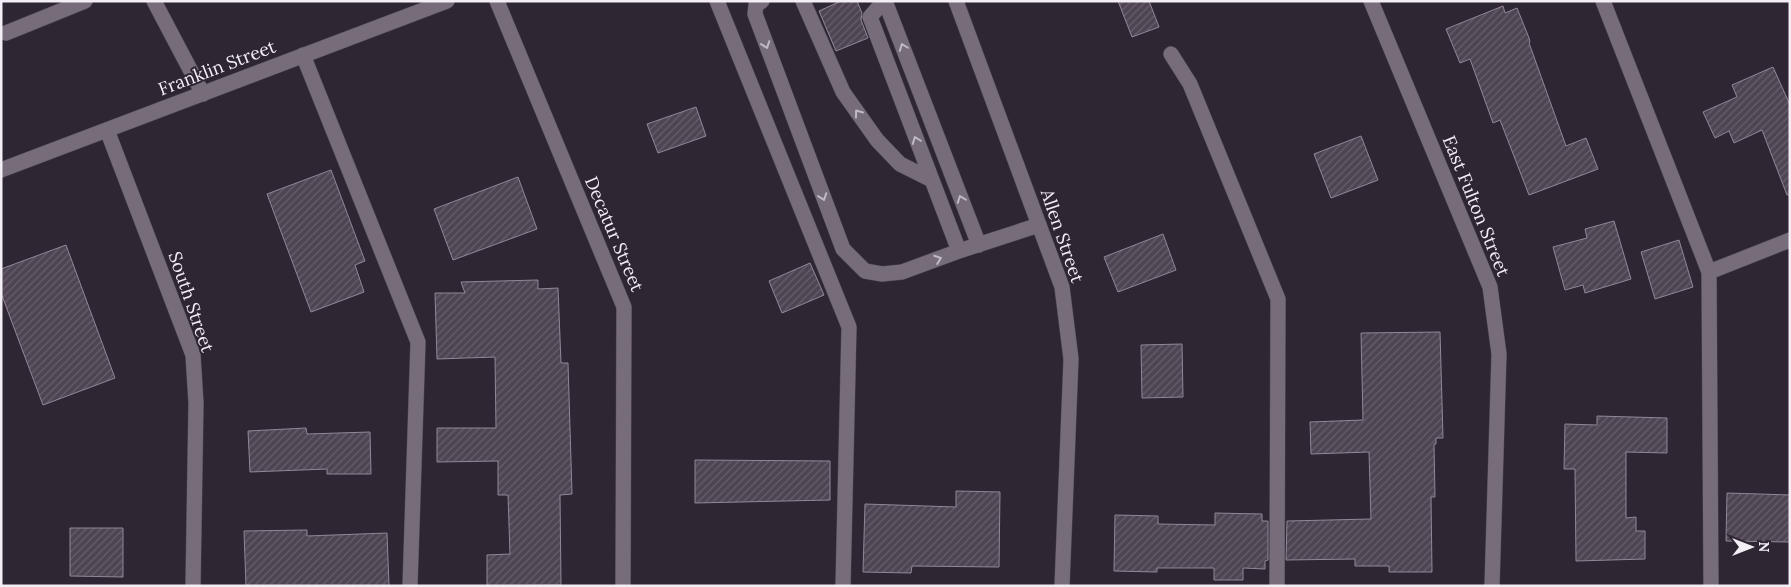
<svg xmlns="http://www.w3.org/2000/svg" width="1791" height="587" font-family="Lora,serif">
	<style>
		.building { fill: url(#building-hatch); stroke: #928796 }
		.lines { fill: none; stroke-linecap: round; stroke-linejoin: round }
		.service-casing { stroke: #4c444f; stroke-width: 16 }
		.minor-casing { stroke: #4c444f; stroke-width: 16 }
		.secondary-casing { stroke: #4c444f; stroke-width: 16 }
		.service { stroke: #766c7a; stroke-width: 15 }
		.minor { stroke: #766c7a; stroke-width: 15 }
		.secondary { stroke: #766c7a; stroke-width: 15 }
		.oneway { stroke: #c1b9c4 }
		.labels { text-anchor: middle; stroke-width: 4; stroke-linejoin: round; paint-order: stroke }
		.street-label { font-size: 18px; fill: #f3edf5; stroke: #2f2633 }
	</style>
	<defs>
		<pattern id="building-hatch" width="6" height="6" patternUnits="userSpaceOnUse" patternTransform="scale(1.25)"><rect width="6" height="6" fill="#4e4452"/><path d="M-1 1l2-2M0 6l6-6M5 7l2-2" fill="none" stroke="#685f6c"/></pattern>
	</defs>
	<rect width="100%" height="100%" fill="#2f2633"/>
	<path class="building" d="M 841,1 L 857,1 L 862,13 L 861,20 L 868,38 L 836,51 L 819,11 Z
		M 1118,1 L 1149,1 L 1159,27 L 1132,37 Z
		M 1503,6 L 1505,13 L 1517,8 L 1529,38 L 1530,42 L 1529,43 L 1566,146 L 1586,138 L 1598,169 L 1529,195 L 1500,120 L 1493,123 L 1470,59 L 1460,63 L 1446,29 Z
		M 1773,67 L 1790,105 L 1790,195 L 1787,195 L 1762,130 L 1734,143 L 1729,131 L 1715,138 L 1703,112 L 1737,97 L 1732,85 Z
		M 696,107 L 706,136 L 658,153 L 647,124 Z
		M 1361,136 L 1378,180 L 1331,198 L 1314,154 Z
		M 331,170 L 365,261 L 355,265 L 364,292 L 311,312 L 267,194 Z
		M 518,177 L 537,229 L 453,260 L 434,209 Z
		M 1614,221 L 1631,279 L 1585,293 L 1583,285 L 1565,290 L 1553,247 L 1587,238 L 1585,229 Z
		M 1163,234 L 1176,270 L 1118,292 L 1104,257 Z
		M 1679,240 L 1693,287 L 1655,299 L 1641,252 Z
		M 66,245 L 115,378 L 43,405 L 1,293 L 1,269 Z
		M 810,263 L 824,295 L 782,313 L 769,281 Z
		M 538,280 L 538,289 L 558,288 L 561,363 L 568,363 L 572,494 L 560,495 L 561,585 L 487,586 L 487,555 L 510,554 L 508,495 L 498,495 L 498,461 L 437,462 L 437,428 L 496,428 L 495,357 L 437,359 L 435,293 L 465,293 L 461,282 Z
		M 1440,332 L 1443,438 L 1436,438 L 1436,444 L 1434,444 L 1435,497 L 1431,497 L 1432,572 L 1389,572 L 1389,566 L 1355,566 L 1355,559 L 1286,560 L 1287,521 L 1371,519 L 1369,452 L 1311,454 L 1310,422 L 1363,420 L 1361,333 Z
		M 1182,344 L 1183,397 L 1142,398 L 1141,345 Z
		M 1597,416 L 1667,418 L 1667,453 L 1626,452 L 1626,518 L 1636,517 L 1636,531 L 1645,531 L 1645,559 L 1576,561 L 1575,469 L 1564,469 L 1565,424 L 1597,425 Z
		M 306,428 L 307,434 L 370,432 L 371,474 L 327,474 L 327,469 L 250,472 L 248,431 Z
		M 695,460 L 830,461 L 830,500 L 695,503 Z
		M 956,491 L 1000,492 L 999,567 L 912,566 L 911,573 L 863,572 L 865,504 L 956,507 Z
		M 1727,493 L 1790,495 L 1790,542 L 1726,541 Z
		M 1215,513 L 1262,514 L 1262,521 L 1268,521 L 1268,560 L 1265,561 L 1265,569 L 1243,568 L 1243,580 L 1214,580 L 1214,568 L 1157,568 L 1157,572 L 1114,571 L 1115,515 L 1158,516 L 1158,524 L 1215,525 Z
		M 70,528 L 123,528 L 123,577 L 70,576 Z
		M 307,530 L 307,536 L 387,533 L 389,586 L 246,586 L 244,531 Z"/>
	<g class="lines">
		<g class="service-casing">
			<path id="service" d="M 717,1 L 849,327 L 843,586
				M 762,1 L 756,5 L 755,14 L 843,249 L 865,271 L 882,274 L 902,272 L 959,251 L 1039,225
				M 803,1 L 843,92 L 877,140 L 900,164 L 932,180
				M 884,1 L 870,17 L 959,251
				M 885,1 L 979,245
				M 1603,1 L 1709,272 L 1711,586
				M 6,33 L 85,1
				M 1171,54 L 1190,84 L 1278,299 L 1277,586
				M 303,55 L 418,342 L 410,586
				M 1709,272 L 1790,240"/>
		</g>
		<g class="minor-casing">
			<path id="minor" d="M 154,1 L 203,94
				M 497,1 L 624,307 L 623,586
				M 956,1 L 1062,287 L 1071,359 L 1062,586
				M 1371,1 L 1490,287 L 1499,354 L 1492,586
				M 107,130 L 193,355 L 196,403 L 193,586"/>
		</g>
		<g class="secondary-casing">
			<path id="secondary" d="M 1,170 L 447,1"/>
		</g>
		<use href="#service" class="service"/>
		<use href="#minor" class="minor"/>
		<use href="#secondary" class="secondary"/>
	</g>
	<defs><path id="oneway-chevron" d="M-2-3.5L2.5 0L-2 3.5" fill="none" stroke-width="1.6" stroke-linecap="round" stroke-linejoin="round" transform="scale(1.25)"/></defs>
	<g class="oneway">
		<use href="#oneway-chevron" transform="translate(766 45) rotate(70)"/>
		<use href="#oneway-chevron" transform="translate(903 47) rotate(-111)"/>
		<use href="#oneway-chevron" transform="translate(858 113) rotate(-126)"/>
		<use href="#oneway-chevron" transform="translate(916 140) rotate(-111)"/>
		<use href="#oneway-chevron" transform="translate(823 197) rotate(70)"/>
		<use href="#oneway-chevron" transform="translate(961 199) rotate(-111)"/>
		<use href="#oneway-chevron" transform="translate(938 259) rotate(-20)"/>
	</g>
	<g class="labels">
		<g class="street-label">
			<text transform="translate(217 68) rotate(-21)" y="6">Franklin Street</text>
			<text transform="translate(1476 206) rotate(68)" y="6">East Fulton Street</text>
			<text transform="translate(614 234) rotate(67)" y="6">Decatur Street</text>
			<text transform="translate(1062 236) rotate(71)" y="6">Allen Street</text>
			<text transform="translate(191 302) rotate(71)" y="6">South Street</text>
		</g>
	</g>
	<rect width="1791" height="587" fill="none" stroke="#f3edf5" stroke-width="5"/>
	<g transform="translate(1751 547) rotate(90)" stroke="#2f2633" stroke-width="4" paint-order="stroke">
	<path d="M0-4L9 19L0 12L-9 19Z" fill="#f3edf5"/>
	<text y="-8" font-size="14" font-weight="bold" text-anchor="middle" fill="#f3edf5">N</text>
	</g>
</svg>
